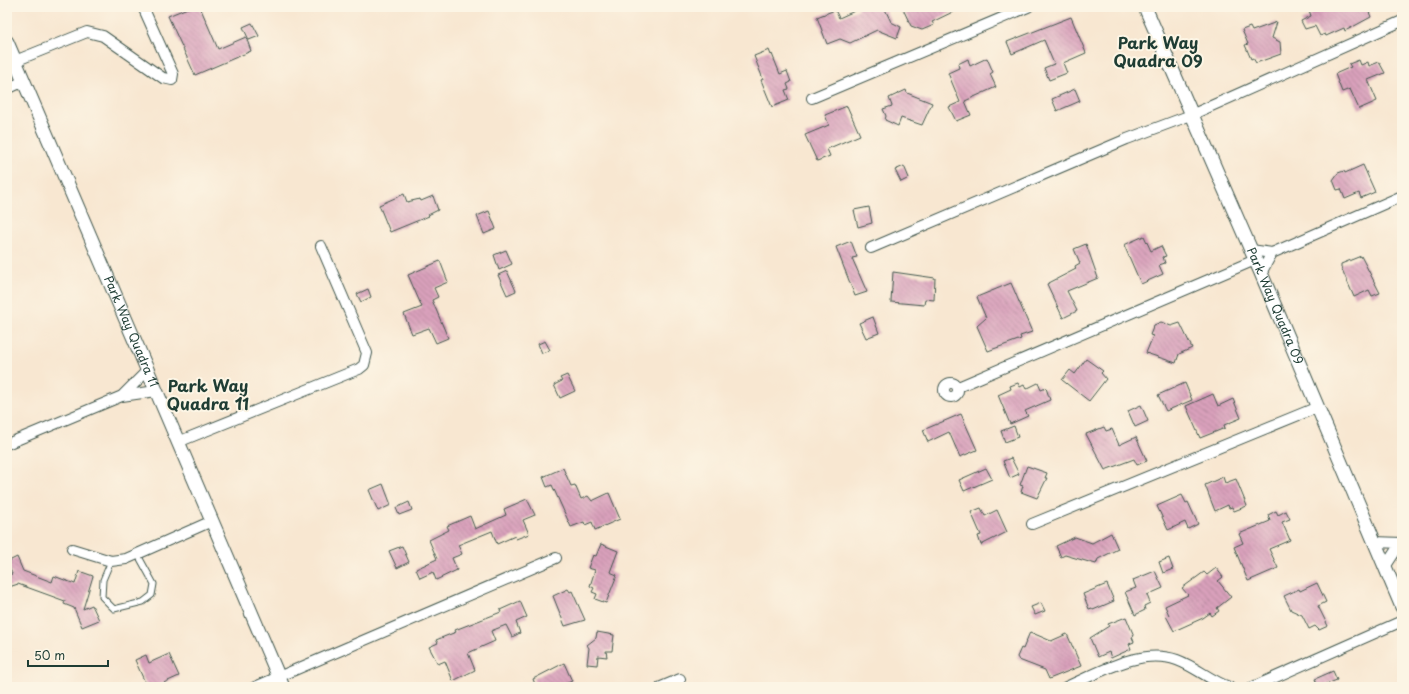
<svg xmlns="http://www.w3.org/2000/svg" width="1409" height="694" font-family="'Playpen Sans',sans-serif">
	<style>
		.building { fill: url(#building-back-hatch) }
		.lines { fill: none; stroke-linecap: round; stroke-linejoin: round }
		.service-casing { stroke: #40564c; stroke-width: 7 }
		.minor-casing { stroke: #40564c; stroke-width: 12 }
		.tertiary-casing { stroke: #40564c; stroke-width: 15 }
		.service { stroke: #fff; stroke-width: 5 }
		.minor { stroke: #fff; stroke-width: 10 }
		.tertiary { stroke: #fff; stroke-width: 13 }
		.labels { text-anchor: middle; stroke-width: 4; stroke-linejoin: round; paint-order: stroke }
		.street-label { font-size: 12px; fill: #1f3d34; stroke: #fcf5e5 }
		.district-label { font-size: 16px; font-weight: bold; fill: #1f3d34; stroke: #fcf5e5 }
	</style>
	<defs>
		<pattern id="building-back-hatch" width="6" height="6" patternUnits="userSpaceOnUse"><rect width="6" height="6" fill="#d9a0bb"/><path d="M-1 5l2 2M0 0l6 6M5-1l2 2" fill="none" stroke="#af8499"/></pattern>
	</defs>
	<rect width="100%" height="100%" fill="#fcf5e5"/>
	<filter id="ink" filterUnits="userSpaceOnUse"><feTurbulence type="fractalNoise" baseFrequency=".025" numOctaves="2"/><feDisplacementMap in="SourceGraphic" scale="8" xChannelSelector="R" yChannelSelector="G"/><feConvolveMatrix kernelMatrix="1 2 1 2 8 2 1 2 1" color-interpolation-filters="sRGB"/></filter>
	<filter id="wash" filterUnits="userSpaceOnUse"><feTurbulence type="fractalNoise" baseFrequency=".012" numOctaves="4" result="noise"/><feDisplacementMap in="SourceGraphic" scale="16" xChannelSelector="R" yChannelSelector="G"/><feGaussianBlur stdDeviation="0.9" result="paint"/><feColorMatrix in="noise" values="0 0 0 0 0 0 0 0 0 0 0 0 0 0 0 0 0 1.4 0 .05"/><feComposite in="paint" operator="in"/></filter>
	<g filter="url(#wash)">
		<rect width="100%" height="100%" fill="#f8e7d1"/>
		<g id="blocks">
			<path class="building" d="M 190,7 L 200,7 L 218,49 L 246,37 L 251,51 L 195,75 L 168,16 Z
				M 858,7 L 884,7 L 891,22 L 901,27 L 897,38 L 877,30 L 850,43 L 840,39 L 827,44 L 817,17 L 835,10 L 839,18 L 859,9 Z
				M 902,7 L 963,7 L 932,22 L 934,25 L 922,30 L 911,26 Z
				M 1308,7 L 1367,7 L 1371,17 L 1345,31 L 1344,28 L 1326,36 L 1325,34 L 1320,36 L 1315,26 L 1305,29 L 1301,21 L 1311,16 Z
				M 1071,17 L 1086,53 L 1063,63 L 1067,73 L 1049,80 L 1044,68 L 1054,64 L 1044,40 L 1012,54 L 1007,42 Z
				M 1277,22 L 1272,38 L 1280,42 L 1281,54 L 1256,63 L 1253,58 L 1251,59 L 1245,45 L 1248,44 L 1242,30 L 1250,27 L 1252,31 Z
				M 252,23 L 259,36 L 249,40 L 243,27 Z
				M 769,50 L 771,55 L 772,54 L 780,74 L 787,71 L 791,82 L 787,84 L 789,89 L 785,90 L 789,100 L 772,107 L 761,80 L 763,79 L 754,56 Z
				M 987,58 L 993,72 L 990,74 L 996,87 L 965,101 L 971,115 L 956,121 L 949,107 L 960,102 L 948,73 L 959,68 L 958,64 L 968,59 L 970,66 Z
				M 1359,60 L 1361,65 L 1368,62 L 1369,66 L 1379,62 L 1385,73 L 1368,80 L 1377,101 L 1359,109 L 1350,89 L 1342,92 L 1335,74 L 1351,67 L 1349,64 Z
				M 1075,89 L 1080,101 L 1057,111 L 1052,99 Z
				M 906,90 L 907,93 L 932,103 L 922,125 L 901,118 L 898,126 L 885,120 L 886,116 L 883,109 L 892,106 L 889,98 Z
				M 847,106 L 860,135 L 827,149 L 830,156 L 817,161 L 805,135 L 829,125 L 825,115 Z
				M 1363,165 L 1375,192 L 1361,198 L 1359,193 L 1345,199 L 1341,189 L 1337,190 L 1333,180 L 1338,173 L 1344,171 L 1345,173 Z
				M 904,166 L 909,178 L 901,182 L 895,170 Z
				M 404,194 L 407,202 L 420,199 L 421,201 L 433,196 L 438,210 L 428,215 L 429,216 L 390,232 L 379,205 Z
				M 869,207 L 872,223 L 858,227 L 854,210 Z
				M 489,211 L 496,229 L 484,234 L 477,216 Z
				M 1144,236 L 1151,251 L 1161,246 L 1166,256 L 1163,257 L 1165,263 L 1159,265 L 1163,274 L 1141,284 L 1124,245 Z
				M 851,241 L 857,257 L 852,258 L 867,292 L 855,296 L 836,247 Z
				M 1086,244 L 1098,278 L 1067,291 L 1077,311 L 1063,318 L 1047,284 L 1076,269 L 1075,266 L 1080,263 L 1074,249 Z
				M 506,250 L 512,264 L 499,270 L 494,255 Z
				M 1361,256 L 1380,293 L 1372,296 L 1369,290 L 1354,297 L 1341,267 L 1341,264 Z
				M 440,261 L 448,282 L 434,288 L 438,297 L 432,300 L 448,338 L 436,343 L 429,328 L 412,334 L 404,314 L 422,307 L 408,275 Z
				M 507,271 L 516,291 L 507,295 L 498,275 Z
				M 893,272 L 935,278 L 934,300 L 925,299 L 924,305 L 891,302 Z
				M 1011,283 L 1032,332 L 1020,336 L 1021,339 L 988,351 L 977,326 L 986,318 L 977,297 Z
				M 368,289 L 371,297 L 361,302 L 357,294 Z
				M 873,317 L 879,333 L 866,338 L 859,323 Z
				M 1161,322 L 1171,326 L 1180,323 L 1192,348 L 1179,354 L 1176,363 L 1146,353 L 1153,336 L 1150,335 L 1154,325 Z
				M 545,341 L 550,350 L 542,353 L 538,344 Z
				M 1086,359 L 1103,371 L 1101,373 L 1106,379 L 1089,401 L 1062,380 L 1070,370 L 1075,374 Z
				M 567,375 L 575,391 L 560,398 L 554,385 L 562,381 L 560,378 Z
				M 1018,383 L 1020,387 L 1024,385 L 1026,389 L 1038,383 L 1041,390 L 1046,388 L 1050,400 L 1025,411 L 1028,416 L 1010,424 L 998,395 L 1011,389 L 1010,386 Z
				M 1185,383 L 1192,400 L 1166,411 L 1158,395 Z
				M 1213,394 L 1218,406 L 1233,399 L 1241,418 L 1224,425 L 1225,428 L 1200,438 L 1186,406 Z
				M 1141,405 L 1148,421 L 1135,427 L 1128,411 Z
				M 961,414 L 977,450 L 960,457 L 949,432 L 928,442 L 923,430 Z
				M 1014,426 L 1018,437 L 1005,442 L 1001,431 Z
				M 1104,427 L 1106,431 L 1112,429 L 1119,445 L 1136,437 L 1147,461 L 1137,465 L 1134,459 L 1105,470 L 1086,434 Z
				M 1011,458 L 1019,474 L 1010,478 L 1003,461 Z
				M 1027,466 L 1047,473 L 1045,478 L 1047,478 L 1037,498 L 1021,492 L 1023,486 L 1020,485 Z
				M 563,468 L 571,486 L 575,485 L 581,499 L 588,496 L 592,501 L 609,493 L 620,519 L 595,530 L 592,522 L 585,525 L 584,522 L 571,527 L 552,485 L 547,487 L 543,477 Z
				M 986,468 L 992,479 L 964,491 L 959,480 Z
				M 1223,477 L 1225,483 L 1236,479 L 1247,506 L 1234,511 L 1232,507 L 1229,508 L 1228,505 L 1215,511 L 1205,485 Z
				M 383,484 L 391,505 L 378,511 L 369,490 Z
				M 1182,495 L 1186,503 L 1188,502 L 1198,524 L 1188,529 L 1185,522 L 1168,530 L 1157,506 Z
				M 527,499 L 535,515 L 523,520 L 529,534 L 516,539 L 515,536 L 497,544 L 492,531 L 458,545 L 462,554 L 452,558 L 457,570 L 436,580 L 433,572 L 420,578 L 416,569 L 437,559 L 429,540 L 449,530 L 447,526 L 470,516 L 475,529 L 506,515 L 504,509 Z
				M 409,502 L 412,510 L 399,515 L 396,508 Z
				M 981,508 L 985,516 L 997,510 L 1007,532 L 981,545 L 978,536 L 981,535 L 971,512 Z
				M 1276,511 L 1278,515 L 1286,511 L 1290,519 L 1282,522 L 1290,540 L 1269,549 L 1278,568 L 1248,581 L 1234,547 L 1243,543 L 1239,534 L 1270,521 L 1268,515 Z
				M 1111,533 L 1118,549 L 1098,559 L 1096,564 L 1065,555 L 1061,557 L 1056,546 L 1075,537 L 1092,543 Z
				M 601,544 L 618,551 L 610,572 L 617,575 L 606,603 L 595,599 L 597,594 L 592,592 L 594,588 L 590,586 L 595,570 L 588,568 L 593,555 L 596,556 Z
				M 402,546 L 409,562 L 397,568 L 389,551 Z
				M 17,557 L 23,571 L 52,582 L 54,576 L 75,584 L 79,571 L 93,576 L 83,609 L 92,605 L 99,620 L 82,627 L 74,608 L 64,604 L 65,601 L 18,584 L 9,587 L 7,576 L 12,574 L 7,562 Z
				M 1169,558 L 1173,569 L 1163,573 L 1159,562 Z
				M 1216,568 L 1223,577 L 1218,581 L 1231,597 L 1217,608 L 1219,611 L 1212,616 L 1210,613 L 1203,618 L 1174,631 L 1166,616 L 1169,615 L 1165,606 L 1188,595 L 1182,588 L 1204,572 L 1207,575 Z
				M 1155,571 L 1163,588 L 1147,595 L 1150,603 L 1144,606 L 1145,610 L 1135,615 L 1125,592 L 1136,588 L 1133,580 Z
				M 1317,583 L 1326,602 L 1318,606 L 1328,626 L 1319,630 L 1315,626 L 1309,629 L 1302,615 L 1291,610 L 1284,596 L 1299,589 L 1300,591 Z
				M 1107,584 L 1114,601 L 1093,610 L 1092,608 L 1089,609 L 1083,594 Z
				M 568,589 L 570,592 L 572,591 L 585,620 L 565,626 L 553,596 Z
				M 520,601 L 527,617 L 516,622 L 520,633 L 512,637 L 506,625 L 491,631 L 495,641 L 468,653 L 475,670 L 453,681 L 445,661 L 438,664 L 429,647 L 438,643 L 436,640 L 456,632 L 455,630 L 501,612 L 500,610 Z
				M 1041,603 L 1045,611 L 1035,615 L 1031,607 Z
				M 1126,617 L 1134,636 L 1132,637 L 1134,642 L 1129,644 L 1131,649 L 1111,658 L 1109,652 L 1098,657 L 1090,638 L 1109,626 L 1108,624 Z
				M 597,632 L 614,635 L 612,651 L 606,651 L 607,657 L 598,656 L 597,665 L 587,664 L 589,648 L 587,645 L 596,638 Z
				M 1030,632 L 1051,641 L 1067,634 L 1081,666 L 1049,679 L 1045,670 L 1019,660 L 1017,657 L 1021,648 L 1023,649 Z
				M 169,654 L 179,676 L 159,685 L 160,687 L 147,687 L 135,660 L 146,655 L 149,663 Z
				M 564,663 L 572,681 L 558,687 L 536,687 L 533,679 Z
				M 1333,671 L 1337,680 L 1318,687 L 1315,679 Z"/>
		</g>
	</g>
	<g filter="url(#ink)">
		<use href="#blocks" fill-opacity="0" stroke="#40564c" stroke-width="1"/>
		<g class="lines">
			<g class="service-casing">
				<path id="service" d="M 111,561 L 103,580 L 102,597 L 114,609 L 143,602 L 152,595 L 154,584 L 138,555"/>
			</g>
			<g class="minor-casing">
				<path id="minor" d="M 15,61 L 87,32 L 103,36 L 163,78 L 172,80 L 173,74 L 143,7
					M 7,89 L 24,81
					M 812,98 L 1028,7
					M 871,248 L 1127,139 L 1191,115 L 1402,21
					M 1251,250 L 1272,253 L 1402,196
					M 1261,273 L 1272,253
					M944 390a7 7 0 1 1 14 0a7 7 0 1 1-14 0Z
					M 958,387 L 1255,260
					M 122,396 L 147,371
					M 178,442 L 359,369 L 364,365 L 367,353 L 321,246
					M 7,444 L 122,396 L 156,391
					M 1032,524 L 1318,407
					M 1374,542 L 1402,543
					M 72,549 L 111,561 L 126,559 L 212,521
					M 1385,567 L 1400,544
					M 255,687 L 556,558
					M 661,687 L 680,679
					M 1066,687 C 1099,673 1140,647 1177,660 C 1196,667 1211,681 1229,687
					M 1253,687 L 1402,621"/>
			</g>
			<g class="tertiary-casing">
				<g id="tertiary">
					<path id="s1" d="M 1145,7 L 1261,273 L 1402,607"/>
					<path id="s2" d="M 7,42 L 283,687"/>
				</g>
			</g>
			<use href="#service" class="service"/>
			<use href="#minor" class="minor"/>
			<use href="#tertiary" class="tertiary"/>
		</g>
	</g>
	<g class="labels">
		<g class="street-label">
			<text dy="4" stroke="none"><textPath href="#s1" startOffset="326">Park Way Quadra 09</textPath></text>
			<text dy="4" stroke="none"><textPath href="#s2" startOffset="315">Park Way Quadra 11</textPath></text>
		</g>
		<g class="district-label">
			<text x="1158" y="49">Park Way<tspan x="1158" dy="18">Quadra 09</tspan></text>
			<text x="208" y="392">Park Way<tspan x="208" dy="18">Quadra 11</tspan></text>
		</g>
	</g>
	<rect width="1409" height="694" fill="none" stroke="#fcf5e5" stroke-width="24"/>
	<path d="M28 660v6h80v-6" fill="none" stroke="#1f3d34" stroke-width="2"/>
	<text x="34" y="660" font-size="12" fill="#1f3d34" stroke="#fcf5e5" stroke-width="3" paint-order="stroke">50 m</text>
</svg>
